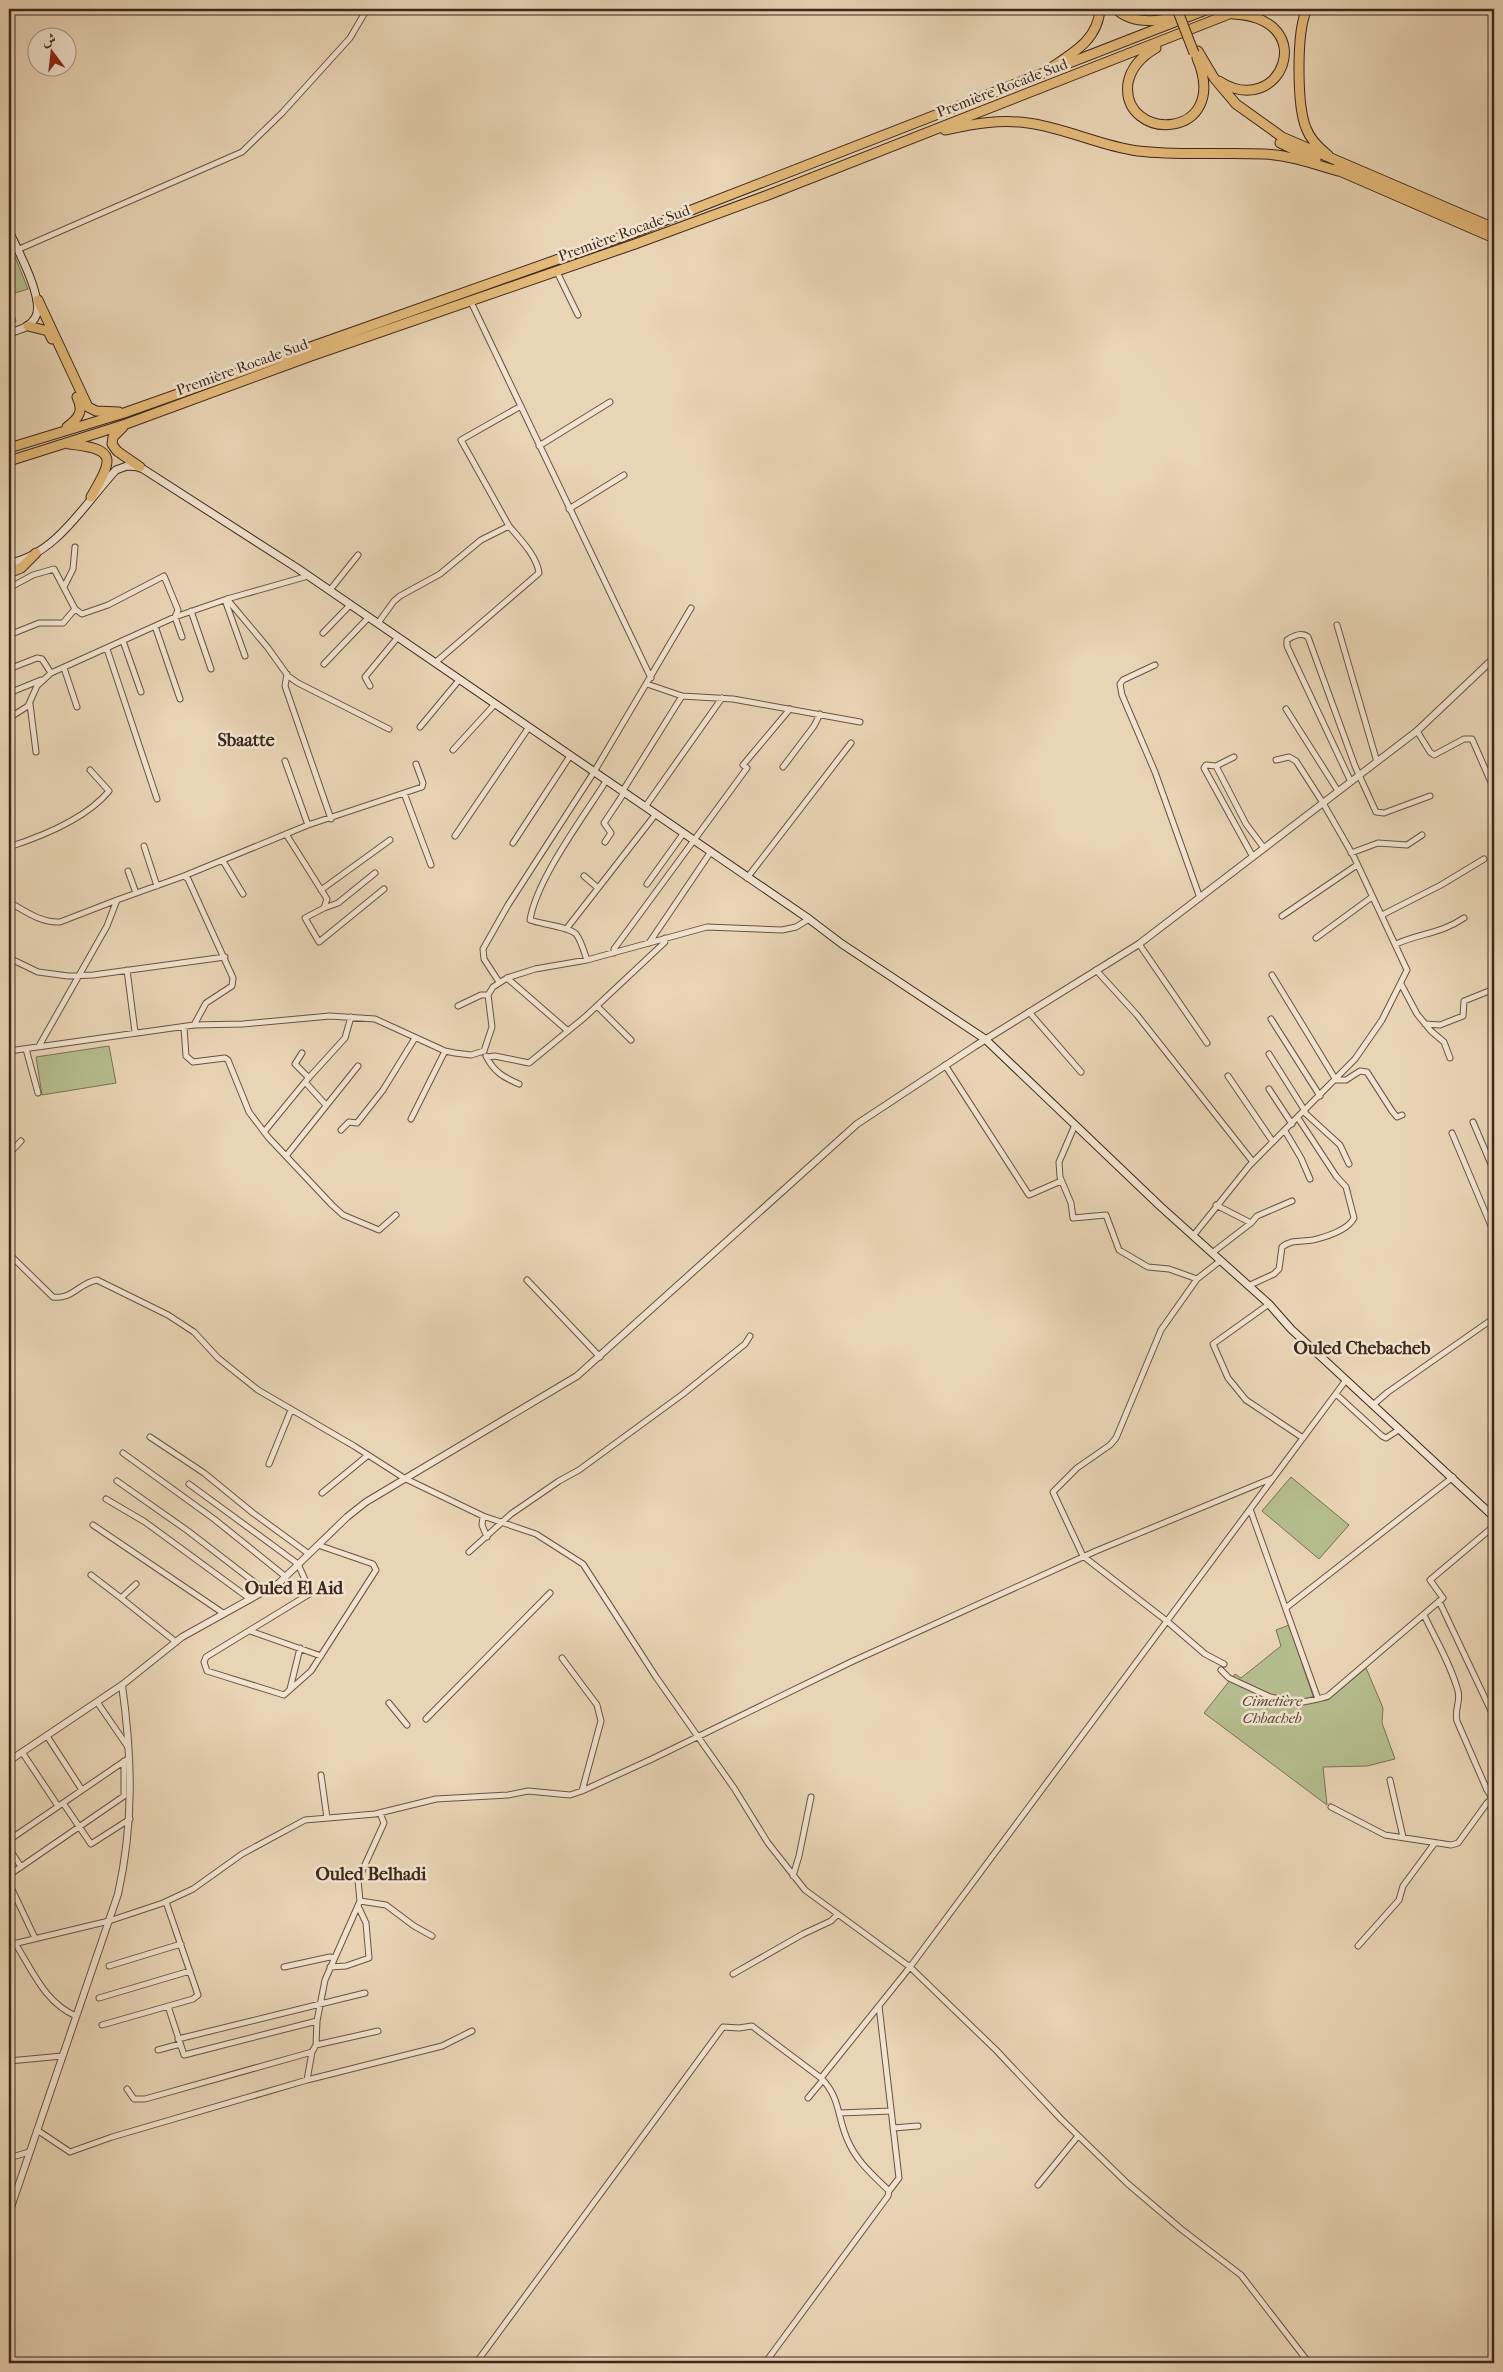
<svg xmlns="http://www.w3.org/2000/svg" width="1503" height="2372" font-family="'IM FELL French Canon',Amiri,serif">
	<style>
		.green { fill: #b5bd8e; stroke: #797255 }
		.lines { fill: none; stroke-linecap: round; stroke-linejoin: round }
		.minor-casing { stroke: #685342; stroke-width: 7 }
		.tertiary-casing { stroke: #685342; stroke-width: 8 }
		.secondary-casing { stroke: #3d281c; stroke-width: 9 }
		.trunk-casing { stroke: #3d281c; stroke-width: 11 }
		.motorway-casing { stroke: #3d281c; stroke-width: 11 }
		.minor { stroke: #f1e3cf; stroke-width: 5 }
		.tertiary { stroke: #f1e3cf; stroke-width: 6 }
		.secondary { stroke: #f1e3cf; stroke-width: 7 }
		.trunk { stroke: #e4ba7a; stroke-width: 9 }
		.motorway { stroke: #e4ba7a; stroke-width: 9 }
		.motorway-bridge-casing { stroke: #3d281c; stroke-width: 11; stroke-linecap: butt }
		.motorway-bridge { stroke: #e4ba7a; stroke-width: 9 }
		.labels { text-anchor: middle; stroke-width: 5; stroke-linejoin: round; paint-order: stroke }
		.street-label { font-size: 15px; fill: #3d281c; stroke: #f1e3cf }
		.park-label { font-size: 15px; font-style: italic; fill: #554633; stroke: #f1e3cf }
		.quarter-label { font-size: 18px; font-weight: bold; fill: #3d281c; stroke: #f1e3cf }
	</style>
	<rect width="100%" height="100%" fill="#e9d4b5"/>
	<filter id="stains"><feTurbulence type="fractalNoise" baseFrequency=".004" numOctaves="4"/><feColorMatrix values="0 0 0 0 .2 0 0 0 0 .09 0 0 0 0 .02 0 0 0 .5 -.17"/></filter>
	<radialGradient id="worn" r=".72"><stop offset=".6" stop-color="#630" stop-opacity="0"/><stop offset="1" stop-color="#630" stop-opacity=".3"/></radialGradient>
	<path class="green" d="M 9,242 L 28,289 L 9,295 L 16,322 L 9,324 Z
		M 109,1046 L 116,1083 L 42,1095 L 36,1057 Z
		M 1291,1477 L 1349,1525 L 1319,1559 L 1262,1511 Z
		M 1289,1625 L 1315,1702 L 1328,1700 L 1366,1668 L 1383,1708 L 1382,1723 L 1395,1759 L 1367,1766 L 1323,1767 L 1327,1805 L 1204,1713 L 1235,1674 L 1241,1678 L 1281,1646 L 1276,1630 Z"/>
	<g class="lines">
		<g class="minor-casing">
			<path id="minor" d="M 17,250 L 242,152 L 282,113 L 350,38 L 367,9
				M 557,272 L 578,315
				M 471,302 L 651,678
				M 539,446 L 610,402
				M 569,509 L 624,475
				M 64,587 L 73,569 L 75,547
				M 9,588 L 33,575 L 54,569 L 75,609 L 63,623 L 39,623 L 9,635
				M 330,590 L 358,555
				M 227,599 L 268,648 L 288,676 L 298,683 L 389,729
				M 225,600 L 245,656
				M 75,609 L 82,614 L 108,605 L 164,576 L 178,610 L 175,617 L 182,637
				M 191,611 L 211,669
				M 378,623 L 394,601 L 400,596 L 440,574 L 481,540 L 509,526 L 461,440 L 521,406
				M 1337,625 L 1377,762
				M 155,626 L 180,699
				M 323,633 L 351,604
				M 123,641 L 141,692
				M 107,649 L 157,799
				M 436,662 L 539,573 C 537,556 519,538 509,526
				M 324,664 L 369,617
				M 1155,665 L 1123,680 L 1120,684 L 1122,695 L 1155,772 L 1200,898
				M 64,668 L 77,707
				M 9,669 L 37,658 L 42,659 L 51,673 L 175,617 L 227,599 L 308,576
				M 287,674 L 285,686 L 331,819
				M 647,684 L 682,696 L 733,699 L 860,722
				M 370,686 L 365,677 L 398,637
				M 9,693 L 41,680
				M 30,704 L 36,752
				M 1286,709 L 1338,791
				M 9,718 L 28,706 L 37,686 L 51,673
				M 420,727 L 460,679
				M 1417,731 L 1430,752 L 1434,755 L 1464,739 L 1472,739 L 1494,789
				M 453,750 L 495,704
				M 1234,757 L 1216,766 L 1206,765 L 1204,768 L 1253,857
				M 285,761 L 308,825
				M 1216,766 L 1246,824 L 1264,848
				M 783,767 L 814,726 L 820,714
				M 1351,782 L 1287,646 L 1287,640 C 1293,636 1302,632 1308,637 L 1355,766 L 1376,812 L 1384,813 L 1430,796
				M 622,792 L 682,696
				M 404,793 L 431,865
				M 645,807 L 722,698
				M 286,834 L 327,899 L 324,908 L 305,918 L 319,942 L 384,889
				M 455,836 L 529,727
				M 605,842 L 611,833 L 604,823 L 624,793
				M 513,843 L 570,756
				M 144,846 L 157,886
				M 9,847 C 43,836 86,819 109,791 L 90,770
				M 1351,853 L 1378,843 L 1407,845 L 1422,835
				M 223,861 L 243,894
				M 128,871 L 136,893
				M 184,876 L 308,825 L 422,787 L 423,783 L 416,764
				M 584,876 L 598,888
				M 747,878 L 851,743
				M 647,884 L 683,834
				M 321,890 L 390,840
				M 9,902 C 25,911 41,923 60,922 L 117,900 L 184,876 L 188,879 L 233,978 L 232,986 L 206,1003 L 194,1025
				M 324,908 L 338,903 L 375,873
				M 1382,915 L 1441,885 L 1484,859
				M 1282,916 L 1357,865
				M 567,928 L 655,815
				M 1316,938 L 1372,897
				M 649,943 L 710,853
				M 1139,944 L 1207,1043
				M 1396,944 C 1421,933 1440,934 1464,918
				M 614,953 L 614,949 L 739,779 L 747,768 L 743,765 L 790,709
				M 9,958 L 38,972 L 68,976 L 93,975 L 225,957
				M 587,960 C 584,952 581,940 576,934 C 570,927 540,924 530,920 C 537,878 583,818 606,781
				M 127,970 L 135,1032
				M 1096,970 L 1137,1015 L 1253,1162
				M 1272,975 L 1336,1080 L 1346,1080 L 1360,1071 L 1367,1072 L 1392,1111 L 1397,1117 L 1402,1115
				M 507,978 L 568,1031
				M 499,982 L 484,959 L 483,949 L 508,905 L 594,772 L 691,608
				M 1401,984 L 1417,1014 L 1431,1031 L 1444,1042 L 1450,1058
				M 458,1006 L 481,995 L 488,995
				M 597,1006 L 631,1040
				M 1029,1012 L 1081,1072
				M 1271,1019 L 1320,1096
				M 1425,1024 L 1440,1025 L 1463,1016 L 1464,1001 L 1489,991
				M 184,1028 L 186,1056 L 193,1062 L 225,1058 L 228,1060 L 249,1112 L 268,1137 L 332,1205 L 343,1215 L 379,1230 L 396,1215
				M 39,1046 L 107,926 L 117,900
				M 26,1049 L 38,1093
				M 9,1051 L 194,1025 L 243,1024 L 330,1016 L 375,1019 L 445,1051 L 455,1053 L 471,1055 L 484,1051 L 492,1027 L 488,995 L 493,987 L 507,978 L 535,969 L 587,960 L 707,927 L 782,930 L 796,927 L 809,919
				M 302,1053 L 295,1064 L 309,1078
				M 1269,1054 L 1305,1111
				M 486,1056 C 494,1072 503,1077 519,1084
				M 487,1057 L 495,1056 L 529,1063 L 585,1017 L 665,942 L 665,938
				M 945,1065 L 1029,1195 L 1061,1181
				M 1228,1076 L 1273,1142
				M 1492,1078 L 1494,1076
				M 1269,1089 L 1292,1124
				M 325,1104 L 305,1082 L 345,1038 L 351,1017
				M 1304,1112 L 1340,1145 L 1349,1164
				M 411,1119 L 445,1051
				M 1473,1122 L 1494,1171
				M 1075,1125 L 1059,1162 L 1060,1177 L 1071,1203 L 1073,1218 L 1106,1215 L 1119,1250 L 1148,1267 L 1169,1269 L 1197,1279
				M 341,1130 L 349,1122 L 357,1123 L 383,1090 L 415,1038
				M 1285,1131 L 1301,1158 L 1310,1179
				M 264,1132 L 305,1082
				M 1452,1133 L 1494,1233
				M 9,1154 L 21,1141
				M 286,1156 L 358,1066
				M 1251,1223 L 1257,1216 L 1292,1201
				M 1193,1236 L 1249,1166 L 1355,1059 L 1382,1020 L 1407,970 L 1354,857 L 1323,803 L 1296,761 L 1289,757 L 1276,760
				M 1212,1253 L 1251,1223 L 1216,1205
				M 9,1254 L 53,1297 C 72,1300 79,1283 97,1280 L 168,1315 L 194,1332 L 218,1358 L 258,1390 L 354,1446 L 404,1478 L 483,1516 L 536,1534 L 583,1564 L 656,1677 L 734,1788 L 768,1843 L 805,1890 L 910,1967 L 996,2050 L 1061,2119 L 1128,2184 L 1181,2229 L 1241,2275 L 1309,2363
				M 1220,1261 L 1197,1279 L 1161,1330 L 1116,1438 L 1110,1445 L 1077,1468 L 1053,1492 L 1083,1556 L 1168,1622 L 1205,1654 L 1224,1664
				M 527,1280 L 600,1357
				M 1248,1286 L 1274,1274 L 1279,1269 L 1282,1247 C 1292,1239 1301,1242 1313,1240 C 1326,1237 1348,1230 1354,1218 L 1346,1187 L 1336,1176 L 1298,1118
				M 1269,1304 L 1213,1344 L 1228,1378 L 1246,1400 L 1303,1438
				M 1336,1394 L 1382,1436 L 1386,1438 L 1400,1429
				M 1374,1404 L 1388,1392 L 1494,1318
				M 150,1437 L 204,1473 L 253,1513 L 309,1554
				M 123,1453 L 214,1519 L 286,1577
				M 269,1464 L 291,1410
				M 117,1481 L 188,1531 L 266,1591
				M 189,1484 L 298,1564 L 311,1593 L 206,1657 L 204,1662 L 207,1671 L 284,1695 L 311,1671 L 376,1570 L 373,1564 L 318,1545
				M 322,1493 L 367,1456
				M 106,1499 L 145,1522 L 250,1599
				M 1250,1509 L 1318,1699 L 1328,1696 L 1443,1598 L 1430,1580 L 1494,1526
				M 483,1516 L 482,1525 L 487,1537
				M 93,1525 L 223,1613
				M 469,1552 L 511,1514 L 559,1481 L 579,1470 L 683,1394 L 745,1344 L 750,1336
				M 91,1575 L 121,1598 L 136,1584
				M 121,1598 L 176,1642
				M 1439,1601 L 1494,1717
				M 1287,1607 L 1453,1477
				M 1424,1615 C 1436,1640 1451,1665 1458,1691 C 1461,1702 1454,1710 1457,1721 L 1487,1790 L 1492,1798
				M 250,1631 L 321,1656
				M 562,1658 L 597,1705 L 601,1721 L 582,1791
				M 1221,1670 L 1229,1678 L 1270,1697 L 1298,1703 L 1318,1699
				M 290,1689 L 300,1648
				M 97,1702 L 128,1747
				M 389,1703 L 407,1725
				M 426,1719 L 550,1593
				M 47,1736 L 82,1790
				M 22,1752 L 58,1806
				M 321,1775 L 327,1818
				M 1390,1780 L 1403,1837
				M 63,1803 L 91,1844 L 130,1819
				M 1331,1807 L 1385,1835 L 1451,1845 L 1458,1843 L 1487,1803 L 1494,1797
				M 380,1813 L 384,1823 L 358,1880 L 360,1901 L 386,1905 L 414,1926 L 432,1936
				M 9,1840 L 126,1760
				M 9,1848 L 21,1867
				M 9,1875 L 124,1796 L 124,1761
				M 793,1876 L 799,1856 L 811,1797
				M 9,1883 L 35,1938
				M 15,1943 C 32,1970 45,2003 76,2016
				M 9,1945 L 109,1921 L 163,1903 L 193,1889 L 242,1854 L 305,1820 L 375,1814 L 436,1799 L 508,1795 L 528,1791 L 570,1795 L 582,1791 L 652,1759 L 851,1662 L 1096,1551 L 1273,1478
				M 1358,1946 L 1399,1900 L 1403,1886 L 1434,1844
				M 109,1966 L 181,1944
				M 284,1967 L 330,1957 L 334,1958
				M 330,1967 L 346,1966 L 369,1958 L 366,1923 L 358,1906
				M 733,1974 L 803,1934 L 831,1921 L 837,1915
				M 99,1998 L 190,1971
				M 168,2006 L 184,2055 L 317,2021
				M 102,2025 L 193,1999 L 198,1995 L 166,1902
				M 178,2039 L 365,1993
				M 316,2045 L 378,2031
				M 158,2050 L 180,2044
				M 9,2061 L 62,2056
				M 821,2078 C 841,2098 837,2118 848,2141 C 857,2162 873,2175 889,2191 L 899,2178 L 879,2006
				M 307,2080 L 312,2052 L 316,2045 L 317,2021 L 325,1980 L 360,1901
				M 127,2089 L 134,2099 L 145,2099 L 312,2052
				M 808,2098 L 823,2080
				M 840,2113 L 891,2111
				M 893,2128 L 918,2126
				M 37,2130 L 70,2152 L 112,2137 L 307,2080 L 442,2046 L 472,2031
				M 9,2158 L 29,2152
				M 1038,2185 L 1078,2136
				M 476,2363 L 723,2027 L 739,2028 L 752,2026 L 821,2078 L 910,1967 L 1346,1380
				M 765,2363 L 888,2196 L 889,2191"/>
		</g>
		<g class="tertiary-casing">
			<path id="tertiary" d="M 9,1761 L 122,1685 L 182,1637 L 279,1583 L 347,1517 L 366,1502 L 577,1376 L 857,1124 L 975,1046 L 1139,944 L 1417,731 L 1494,658
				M 9,2213 L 118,1894 C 134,1823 132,1756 122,1685"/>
		</g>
		<g class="secondary-casing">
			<path id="secondary" d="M 9,231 C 17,249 46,301 35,318 C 29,328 18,330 9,333
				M 9,563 C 56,555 85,503 116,470 L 127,466 L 140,467 L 297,568 L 809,919 L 842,944 L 985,1039 L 1161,1207 L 1269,1304 L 1291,1329 L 1494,1517"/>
		</g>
		<g class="trunk-casing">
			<path id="trunk" d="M 1116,9 C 1134,26 1162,21 1184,15
				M 1049,69 C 1073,53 1098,40 1100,9"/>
		</g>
		<g class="motorway-casing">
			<path id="motorway" d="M 1307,9 C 1296,31 1297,106 1306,128 C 1310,139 1319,148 1328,155
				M 1156,48 C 1142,56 1131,67 1128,83 C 1120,143 1232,141 1197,58
				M 1198,51 L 1214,78 L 1236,104 L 1282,137 L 1494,228
				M 1219,81 C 1281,121 1322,18 1233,14
				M 945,130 C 973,124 999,119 1028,123 C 1066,128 1100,146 1138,151 C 1180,156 1223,152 1264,154 C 1289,155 1314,164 1338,171
				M 1280,143 L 1316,160
				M 1335,169 L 1494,238
				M 38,300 L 88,407 L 96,411 L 119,412
				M 28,326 L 48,331 L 52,339
				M 67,427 C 79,418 84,411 77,397
				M 123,427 L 113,437 L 112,444 L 117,451 L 140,467
				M 69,444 C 118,449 113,459 91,497
				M 9,448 L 124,413 L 635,232 L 1208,9
				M 9,461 L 126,424 L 311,356 L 635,244 L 768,195 L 1242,9
				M 9,573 L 21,568 L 36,553"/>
		</g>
		<use href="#minor" class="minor"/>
		<use href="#tertiary" class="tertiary"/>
		<use href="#secondary" class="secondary"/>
		<use href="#trunk" class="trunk"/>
		<use href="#motorway" class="motorway"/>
		<g class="motorway-bridge-casing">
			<path id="motorway-bridge" d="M 1177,9 L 1194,53"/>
		</g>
		<use href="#motorway-bridge" class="motorway-bridge"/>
	</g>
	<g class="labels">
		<g class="street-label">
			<text transform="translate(1002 88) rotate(-21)" y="5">Première Rocade Sud</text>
			<text transform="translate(624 233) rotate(-20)" y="5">Première Rocade Sud</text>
			<text transform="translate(242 367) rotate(-20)" y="5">Première Rocade Sud</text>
		</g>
		<g class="park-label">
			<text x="1272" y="1706">Cimetière<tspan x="1272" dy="17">Chbacheb</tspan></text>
		</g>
		<g class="quarter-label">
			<text x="246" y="746">Sbaatte</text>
			<text x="1362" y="1354">Ouled Chebacheb</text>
			<text x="294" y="1594">Ouled El Aid</text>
			<text x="371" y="1880">Ouled Belhadi</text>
		</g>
	</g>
	<rect width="1503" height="2372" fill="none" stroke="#e9d4b5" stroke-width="30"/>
	<rect x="10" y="10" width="1483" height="2352" fill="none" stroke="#3d281c" stroke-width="2.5"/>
	<rect x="15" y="15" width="1473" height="2342" fill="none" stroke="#3d281c"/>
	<g transform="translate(52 52) rotate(345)"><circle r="24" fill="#f1e3cf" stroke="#a99887"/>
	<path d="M0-4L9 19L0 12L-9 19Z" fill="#8f2418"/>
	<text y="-8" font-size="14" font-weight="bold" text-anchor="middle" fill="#3d281c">ش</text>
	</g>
	<rect width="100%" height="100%" filter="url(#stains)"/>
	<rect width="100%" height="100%" fill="url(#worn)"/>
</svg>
